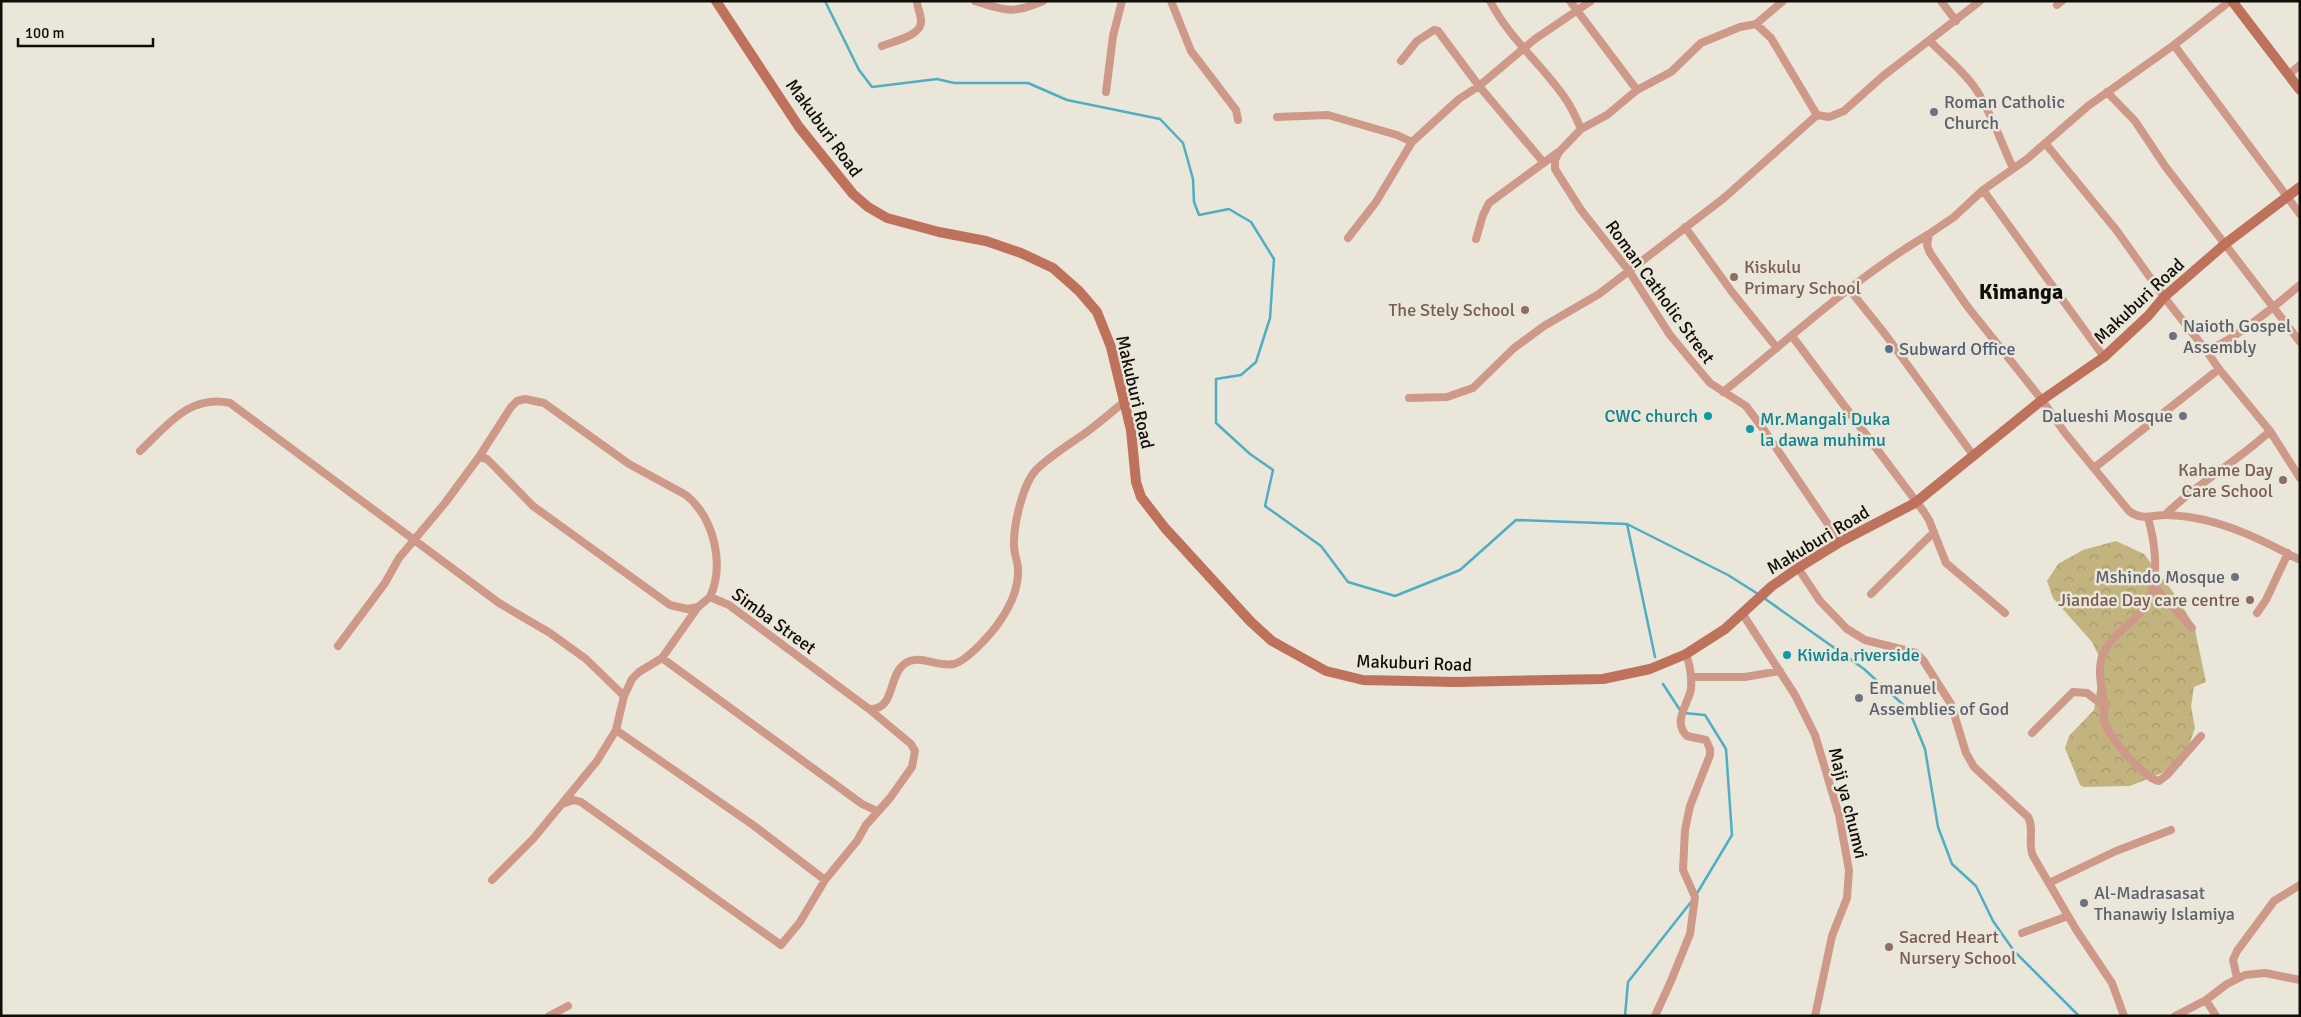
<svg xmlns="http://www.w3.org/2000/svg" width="2301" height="1017" font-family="Signika,sans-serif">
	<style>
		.forest { fill: url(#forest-crowns) }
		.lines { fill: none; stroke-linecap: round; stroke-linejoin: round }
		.stream { stroke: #4faec3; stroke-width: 2.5 }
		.street { stroke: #cf9989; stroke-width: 8 }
		.secondary { stroke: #bf725b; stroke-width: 10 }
		.worship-dot { fill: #6b7280; stroke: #eae6d9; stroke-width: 2 }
		.education-dot { fill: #8d6e63; stroke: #eae6d9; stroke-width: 2 }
		.service-dot { fill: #5c6f8a; stroke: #eae6d9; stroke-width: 2 }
		.culture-dot { fill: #0f9aa8; stroke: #eae6d9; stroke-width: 2 }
		.labels { text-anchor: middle; stroke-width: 5; stroke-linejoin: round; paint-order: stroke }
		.worship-label { font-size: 18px; fill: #5b616d; stroke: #eae6d9; text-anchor: start }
		.street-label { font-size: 18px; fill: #0f0e09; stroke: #eae6d9 }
		.education-label { font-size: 18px; fill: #785e54; stroke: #eae6d9; text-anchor: end }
		.service-label { font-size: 18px; fill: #4e5e75; stroke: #eae6d9; text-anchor: start }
		.culture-label { font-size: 18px; fill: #0d838f; stroke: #eae6d9; text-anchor: start }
		.district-label { font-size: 22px; font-weight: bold; fill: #0f0e09; stroke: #eae6d9 }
	</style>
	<defs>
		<pattern id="forest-crowns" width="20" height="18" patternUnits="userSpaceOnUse" patternTransform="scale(1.25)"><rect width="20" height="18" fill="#c3b37f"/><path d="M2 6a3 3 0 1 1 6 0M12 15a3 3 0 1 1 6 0" fill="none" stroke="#a6996c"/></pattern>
	</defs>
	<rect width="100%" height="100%" fill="#eae6d9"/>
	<path class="forest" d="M 2116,541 L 2144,554 L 2173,592 L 2194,625 L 2206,682 L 2194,687 L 2191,706 L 2195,728 L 2182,765 L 2130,786 L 2084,787 L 2080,785 L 2065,748 L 2069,736 L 2094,710 L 2099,677 L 2099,656 L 2092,642 L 2053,598 L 2047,581 L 2058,564 L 2083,550 Z"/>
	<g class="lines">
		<path class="stream" d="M 825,1 L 859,70 L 872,87 L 937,79 L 954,83 L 1028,83 L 1067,100 L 1160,119 L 1183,143 L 1193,179 L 1194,202 L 1199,215 L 1229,209 L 1251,222 L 1274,259 L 1270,318 L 1256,362 L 1241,375 L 1216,379 L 1216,423 L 1250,454 L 1273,470 L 1265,506 L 1321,546 L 1348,582 L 1395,596 L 1460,570 L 1516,520 L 1627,524 L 1728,575 L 1758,594
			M 1627,524 L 1655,657
			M 1764,598 L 1864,669 L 1909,710 L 1925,749 L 1938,827 L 1952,864 L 1976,886 L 1993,921 L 2014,951 L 2079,1016
			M 1663,684 L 1680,710
			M 1684,713 L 1705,715 L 1726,749 L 1732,835 L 1696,895
			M 1625,1016 L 1628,982 L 1691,902"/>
		<path class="street" d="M 975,1 C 1006,11 1013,14 1043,1
			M 1171,1 L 1191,51 L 1236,110 L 1238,120
			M 1490,1 C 1510,40 1544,66 1567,101 C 1573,110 1577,120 1581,129 L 1559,152 L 1555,160 L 1555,169 L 1581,210 L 1629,271 L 1670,335 L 1710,383 L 1746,406 L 1764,430 L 1840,542
			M 1570,1 L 1637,90
			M 1941,1 L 1956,21
			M 2230,1 L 2174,45 L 2088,106 L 2027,159 L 1983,190 L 1954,217 L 1929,234 L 1927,245 L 1930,253 L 1967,306 L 2042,400 L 2065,433 L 2129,511 C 2142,521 2151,515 2166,515 C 2173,515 2181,516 2189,517 C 2229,523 2264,541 2300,560
			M 2057,5 L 2062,1
			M 1756,24 L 1783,1
			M 1930,41 C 1945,57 1963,70 1975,88 C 1989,107 2002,145 2013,168
			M 2174,45 L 2300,214
			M 882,46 C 893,41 922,36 921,21 C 921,14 917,8 917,1
			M 1401,61 L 1417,41 L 1434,30 L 1438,31 L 1479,86 L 1544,163
			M 2288,75 L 2300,65
			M 1106,92 L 1113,36 L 1122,1
			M 2107,92 L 2135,121 L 2165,166 L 2300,342
			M 1277,117 L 1328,115 L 1397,135 L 1412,142
			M 1581,129 L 1607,115 L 1637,90 L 1671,72 L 1701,43 L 1740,27 L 1756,24 L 1771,38 L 1817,115 L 1829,117 L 1844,111 L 1883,76 L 1980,1
			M 2045,143 L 2117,231 L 2164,297 L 2205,349 C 2225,349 2283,299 2300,285
			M 1983,190 L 2104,357
			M 1685,227 L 1732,292 L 1777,348
			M 1348,238 L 1376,202 L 1412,142 L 1459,99 L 1479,86 L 1535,39 L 1591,1
			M 1476,239 L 1483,215 L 1489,203 L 1557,153
			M 1849,289 L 1885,334 L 1973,455
			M 1792,336 L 1924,512 L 1929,520 L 1946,563 L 2005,613
			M 2205,349 L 2219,369 L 2270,431 L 2300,478
			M 1723,392 C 1791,338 1854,278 1929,234
			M 1409,398 L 1447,397 L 1473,388 L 1514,348 L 1544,326 L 1599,294 L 1724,198 L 1817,115
			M 140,451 C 167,426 189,394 230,403 L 499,603 L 550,633 L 586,659 L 624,696
			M 479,457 L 511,407 L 517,401 L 525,399 L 544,403 L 629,464 L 686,495 C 714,518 725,564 710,597
			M 2094,468 L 2219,369
			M 2165,515 C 2197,483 2237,462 2270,431
			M 2148,518 C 2155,542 2159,573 2150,597 C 2141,620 2115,630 2104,652 C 2096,668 2102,688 2104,705 C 2105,710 2103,715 2104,720 C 2107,735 2144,779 2159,781 L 2167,775 L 2201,736
			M 1798,568 L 1820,601 L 1847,629 L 1865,640 L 1916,653 L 1923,660 L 1951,704 L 1966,753 L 1974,767 L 2028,817 C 2035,830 2027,842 2033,856 L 2077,931 L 2112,983 L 2124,1016
			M 2153,585 L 2192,628
			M 1871,594 L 1934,532
			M 1742,613 L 1795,695 L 1815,735 L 1839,815 L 1849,870 L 1847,898 L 1832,936 L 1815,1016
			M 2257,613 L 2266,600 L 2288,553
			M 338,646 L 385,583 L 399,558 L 445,503 L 479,457 L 487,459 L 492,464 L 533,506 L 670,605 L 687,609 L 698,607
			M 662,658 L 862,804 L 877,811
			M 1691,677 L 1745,677 L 1780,671
			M 616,730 L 753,825 L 825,880
			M 2032,733 L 2073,692 L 2087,693 L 2105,707
			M 562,804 L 574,800 L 581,802 L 781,945 L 800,922 L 825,880 L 857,841 L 866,825 L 890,798 L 912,767 L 915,751 L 911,744 L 869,709
			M 492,880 L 533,839 L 597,761 L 616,730 L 624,696 L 632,679 L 639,672 L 662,658 L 698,607 L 710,597 L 729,605 L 869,709 C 895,710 888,678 903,665 C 919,652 936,668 954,664 C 968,660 992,633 1000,621 C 1011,605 1019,587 1018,568 C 1017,559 1013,550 1014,542 C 1014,523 1023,484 1036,470 C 1050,456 1068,445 1084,434 C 1098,424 1110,413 1123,403
			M 2049,883 L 2116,851 L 2171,830
			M 2022,933 L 2068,916
			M 2237,978 L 2233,960 L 2237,951 L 2274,901 L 2300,885
			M 2206,1000 L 2216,1016
			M 549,1016 L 568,1006
			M 1655,1016 L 1671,981 L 1690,934 L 1695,897 L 1683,870 L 1685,830 L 1690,806 L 1710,755 L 1710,749 L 1706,740 L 1687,736 C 1672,721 1688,705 1691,689 C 1692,676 1690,665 1686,654
			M 2175,1016 L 2206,1000 L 2227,984 L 2245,975 L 2265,973 L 2300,980"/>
		<path class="secondary" d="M 716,1 L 799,127 L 853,194 L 868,207 L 887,218 L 939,232 L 986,241 L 1021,253 L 1053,268 L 1079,291 L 1097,312 L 1111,347 L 1131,430 L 1136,482 L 1141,497 L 1165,528 L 1251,622 L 1272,641 L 1326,671 L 1363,680 L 1456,682 L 1603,679 L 1650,669 L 1686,654 L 1725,629 L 1772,586 L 1798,568 L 1840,542 L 1915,503 L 2042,400 L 2104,357 L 2148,316 L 2164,297 L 2225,244 L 2300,187
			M 2232,1 L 2300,90"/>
	</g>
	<g class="worship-dot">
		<circle cx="1934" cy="112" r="5"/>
		<circle cx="2173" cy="336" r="5"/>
		<circle cx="2183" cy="416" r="5"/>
		<circle cx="2235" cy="577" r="5"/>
		<circle cx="1859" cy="698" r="5"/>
		<circle cx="2084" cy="903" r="5"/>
	</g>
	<g class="education-dot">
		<circle cx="1734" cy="277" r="5"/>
		<circle cx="1525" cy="310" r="5"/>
		<circle cx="2283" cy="480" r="5"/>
		<circle cx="2250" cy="600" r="5"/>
		<circle cx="1889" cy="947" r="5"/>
	</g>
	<circle class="service-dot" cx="1889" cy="349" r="5"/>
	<g class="culture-dot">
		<circle cx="1708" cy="416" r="5"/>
		<circle cx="1750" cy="429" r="5"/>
		<circle cx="1787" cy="655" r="5"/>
	</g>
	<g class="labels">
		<g class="worship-label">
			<text x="1944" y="108">Roman Catholic<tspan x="1944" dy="21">Church</tspan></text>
			<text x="2183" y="332">Naioth Gospel<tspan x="2183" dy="21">Assembly</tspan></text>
			<text x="2173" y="422" text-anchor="end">Dalueshi Mosque</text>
			<text x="2225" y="583" text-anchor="end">Mshindo Mosque</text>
			<text x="1869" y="694">Emanuel<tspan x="1869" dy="21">Assemblies of God</tspan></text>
			<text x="2094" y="899">Al-Madrasasat<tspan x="2094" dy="21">Thanawiy Islamiya</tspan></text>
		</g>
		<g class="street-label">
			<text transform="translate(824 128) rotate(54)" y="6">Makuburi Road</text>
			<text transform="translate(1660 292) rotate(54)" y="6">Roman Catholic Street</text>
			<text transform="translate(2139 301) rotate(-43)" y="6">Makuburi Road</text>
			<text transform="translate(1135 392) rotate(77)" y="6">Makuburi Road</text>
			<text transform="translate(1818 540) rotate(-31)" y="6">Makuburi Road</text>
			<text transform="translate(774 621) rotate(36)" y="6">Simba Street</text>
			<text transform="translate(1414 663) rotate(2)" y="6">Makuburi Road</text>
			<text transform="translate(1848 803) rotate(76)" y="6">Maji ya chumvi</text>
		</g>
		<g class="education-label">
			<text x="1744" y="273" text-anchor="start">Kiskulu<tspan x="1744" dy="21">Primary School</tspan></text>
			<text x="1515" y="316">The Stely School</text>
			<text x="2273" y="476">Kahame Day<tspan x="2273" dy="21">Care School</tspan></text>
			<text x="2240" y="606">Jiandae Day care centre</text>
			<text x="1899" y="943" text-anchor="start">Sacred Heart<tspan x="1899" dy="21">Nursery School</tspan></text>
		</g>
		<g class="service-label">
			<text x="1899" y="355">Subward Office</text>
		</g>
		<g class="culture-label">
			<text x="1698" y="422" text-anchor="end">CWC church</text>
			<text x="1760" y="425">Mr.Mangali Duka<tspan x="1760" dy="21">la dawa muhimu</tspan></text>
			<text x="1797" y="661">Kiwida riverside</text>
		</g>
		<g class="district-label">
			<text x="2021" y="299">Kimanga</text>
		</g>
	</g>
	<rect width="2301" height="1017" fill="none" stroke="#0f0e09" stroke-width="5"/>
	<path d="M18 38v8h135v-8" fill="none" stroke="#0f0e09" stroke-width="2.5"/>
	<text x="25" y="38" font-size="15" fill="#0f0e09" stroke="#eae6d9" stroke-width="4" paint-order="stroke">100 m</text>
</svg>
